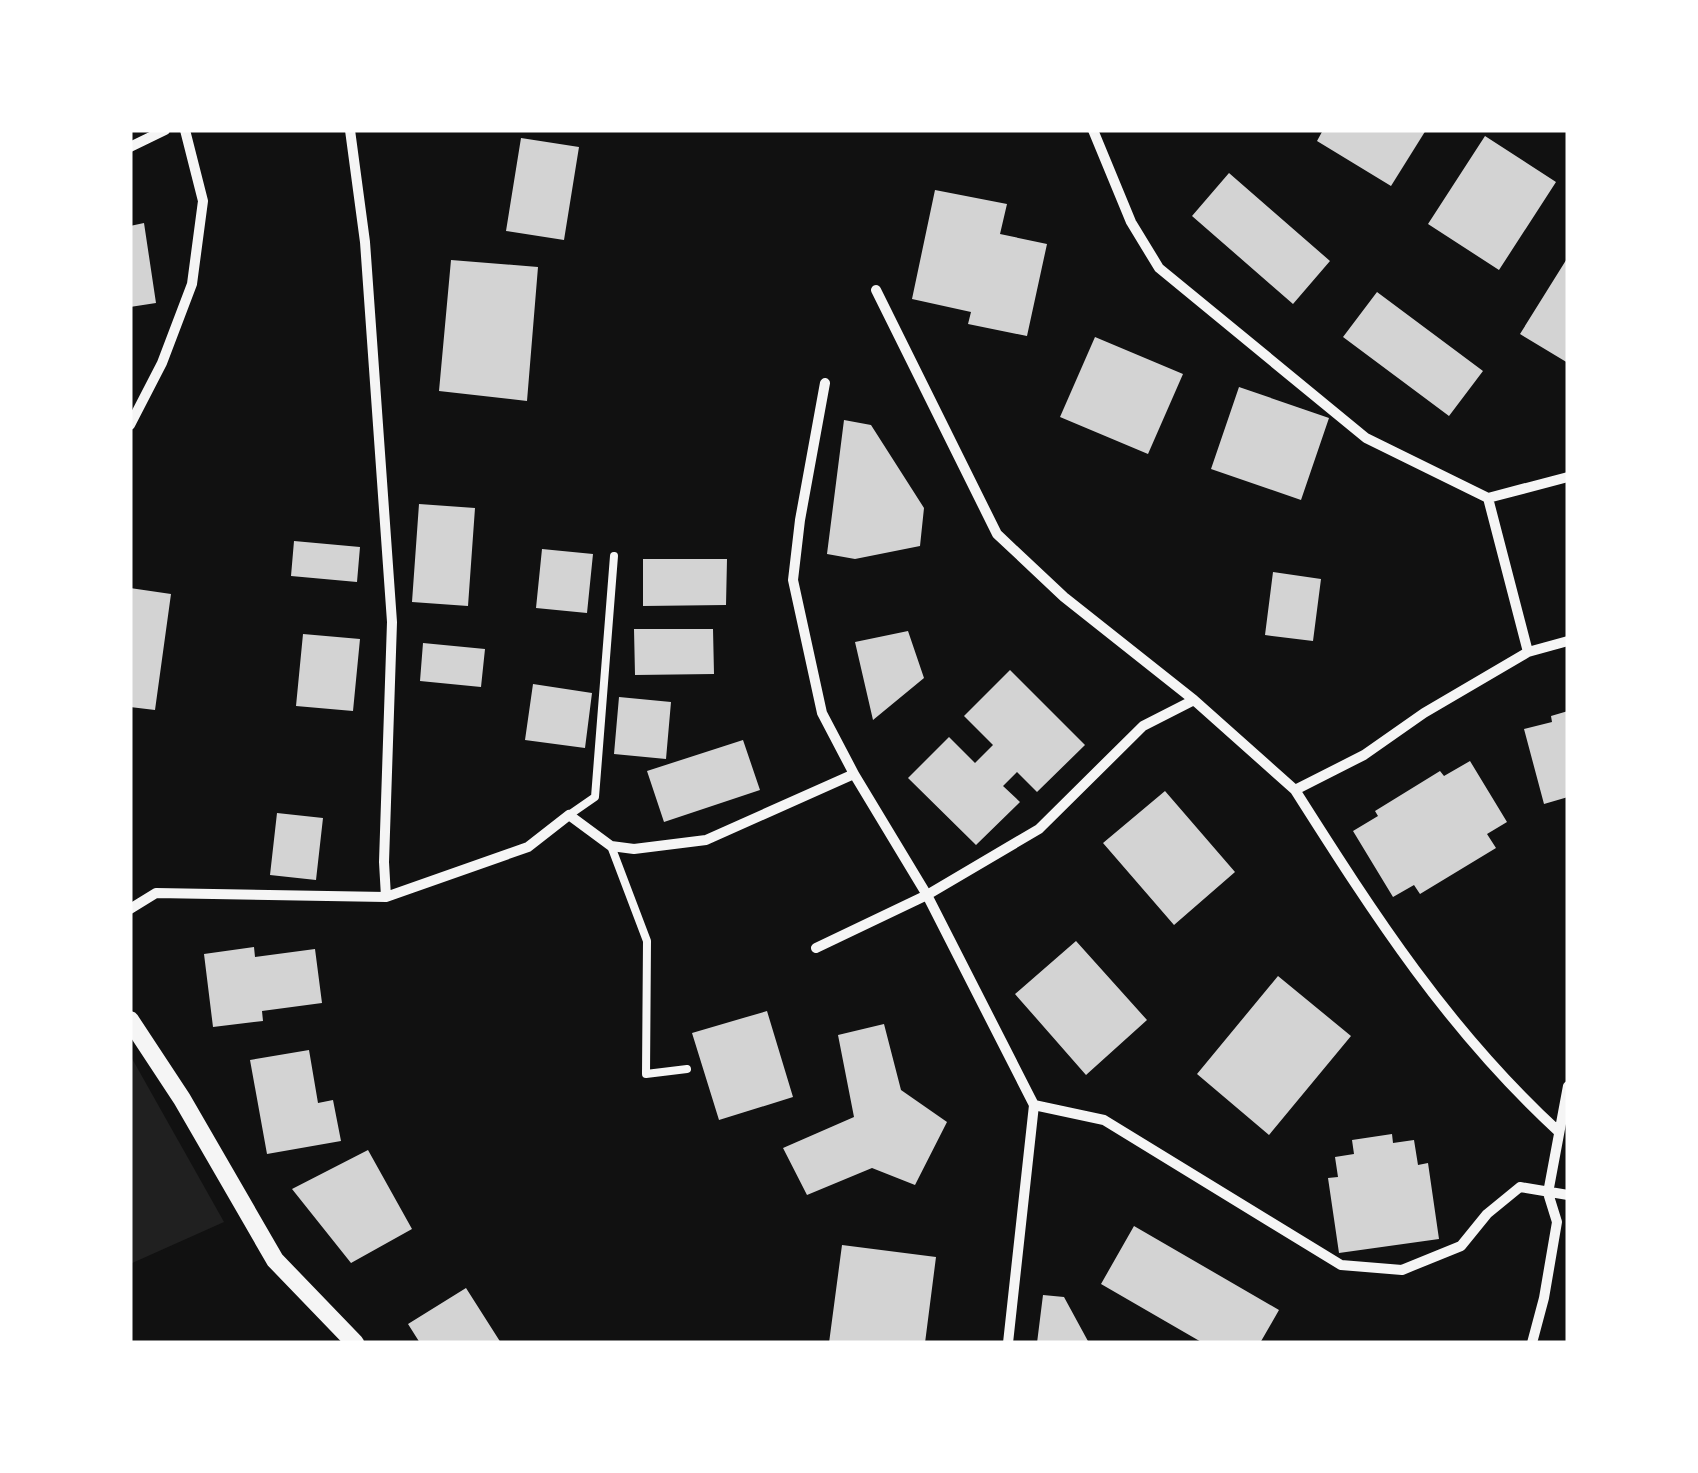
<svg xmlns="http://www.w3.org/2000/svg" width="1698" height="1473" font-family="'Source Sans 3',sans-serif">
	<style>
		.green { fill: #202020 }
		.building { fill: #d3d3d3 }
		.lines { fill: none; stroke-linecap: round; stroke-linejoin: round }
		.service { stroke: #f5f5f5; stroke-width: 8 }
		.minor { stroke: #f5f5f5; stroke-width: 10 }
		.tertiary { stroke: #f5f5f5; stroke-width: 18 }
	</style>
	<rect width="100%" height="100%" fill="#111"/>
	<path class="green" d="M 130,1055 L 224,1222 L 130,1264 Z"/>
	<path class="building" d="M 1323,130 L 1426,130 L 1391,186 L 1317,141 Z
		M 1485,136 L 1556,182 L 1499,270 L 1428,224 Z
		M 521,138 L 579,147 L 564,240 L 506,231 Z
		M 1229,173 L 1330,261 L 1293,304 L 1192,216 Z
		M 935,190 L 1007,204 L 1000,234 L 1047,244 L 1027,336 L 968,324 L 971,312 L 912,299 Z
		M 144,223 L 156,303 L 130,307 L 130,226 Z
		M 1568,257 L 1568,363 L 1520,334 Z
		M 451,260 L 538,267 L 527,401 L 439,391 Z
		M 1377,292 L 1483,371 L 1449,416 L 1343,337 Z
		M 1095,337 L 1183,374 L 1148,454 L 1060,417 Z
		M 1239,387 L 1329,418 L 1301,500 L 1211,469 Z
		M 844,420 L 871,425 L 924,508 L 920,546 L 855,559 L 827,554 Z
		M 419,504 L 475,508 L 468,606 L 412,602 Z
		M 294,541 L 360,547 L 357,582 L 291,576 Z
		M 542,549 L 593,554 L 587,613 L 536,608 Z
		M 643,559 L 727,559 L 726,605 L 643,606 Z
		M 1273,572 L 1321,579 L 1313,641 L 1265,635 Z
		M 130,588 L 171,594 L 155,710 L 130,707 Z
		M 634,629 L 713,629 L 714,674 L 635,675 Z
		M 908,631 L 924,678 L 873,720 L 855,642 Z
		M 303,634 L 360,639 L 353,711 L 296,706 Z
		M 423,643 L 485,649 L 481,687 L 420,681 Z
		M 1010,670 L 1085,745 L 1037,792 L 1017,772 L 1003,786 L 1020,802 L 976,845 L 908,778 L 949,737 L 975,763 L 993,745 L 964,716 Z
		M 533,684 L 592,693 L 585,748 L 525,740 Z
		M 619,697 L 671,702 L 666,759 L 614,754 Z
		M 1568,711 L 1568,797 L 1544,804 L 1524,729 L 1552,722 L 1551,716 Z
		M 743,740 L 760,790 L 664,822 L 647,771 Z
		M 1470,761 L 1507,822 L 1487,834 L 1496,848 L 1420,894 L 1414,885 L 1393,897 L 1353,831 L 1378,816 L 1375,811 L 1440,771 L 1444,776 Z
		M 1165,791 L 1235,872 L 1174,925 L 1103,843 Z
		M 277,813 L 323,818 L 316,880 L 270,875 Z
		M 1076,941 L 1147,1020 L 1086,1075 L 1015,994 Z
		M 254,947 L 255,957 L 315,949 L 322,1003 L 262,1011 L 263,1021 L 213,1027 L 204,954 Z
		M 1278,976 L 1351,1036 L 1269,1135 L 1197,1074 Z
		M 767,1011 L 793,1097 L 719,1120 L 692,1033 Z
		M 884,1024 L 901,1090 L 947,1122 L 915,1185 L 872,1168 L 807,1195 L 783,1148 L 854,1117 L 838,1035 Z
		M 309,1050 L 318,1103 L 333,1100 L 341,1141 L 267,1154 L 250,1060 Z
		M 1392,1134 L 1393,1143 L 1414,1140 L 1418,1165 L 1428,1163 L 1439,1239 L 1339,1253 L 1328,1178 L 1338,1177 L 1335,1157 L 1354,1154 L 1352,1140 Z
		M 368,1150 L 412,1229 L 351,1263 L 292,1189 Z
		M 1134,1226 L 1279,1310 L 1260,1343 L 1203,1343 L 1101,1284 Z
		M 842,1245 L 936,1257 L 925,1343 L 829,1343 Z
		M 466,1288 L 501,1343 L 420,1343 L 408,1324 Z
		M 1043,1295 L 1064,1297 L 1089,1343 L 1037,1343 Z"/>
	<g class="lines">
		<path class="service" d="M 569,815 L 595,797 L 614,556
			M 611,846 L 647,941 L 646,1074 L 687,1069"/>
		<path class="minor" d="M 350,130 L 365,242 L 392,622 L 384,862 L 386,897
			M 1093,130 L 1131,222 L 1159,268 L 1366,438 L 1488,498 L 1568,477
			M 130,147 L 165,130
			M 876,290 L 997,534 L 1064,597 L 1194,700
			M 825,383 L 800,520 L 793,580 L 822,713 L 854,774 L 927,895 L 1034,1105 L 1008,1343
			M 130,425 L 162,363 L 192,284 L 203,201 L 185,130
			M 1488,498 L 1528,652
			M 1295,790 C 1375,916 1448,1030 1559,1132
			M 130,909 L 156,893 L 386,897 L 528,847 L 569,815 L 611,846 L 634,849 L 706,840 L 854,774
			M 816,948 L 927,895 L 1039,829 L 1143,726 L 1194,700 L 1295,790 L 1364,755 L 1424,713 L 1528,652 L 1568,641
			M 1034,1105 L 1104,1120 L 1341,1265 L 1402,1270 L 1461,1246 L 1487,1214 L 1520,1187 L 1568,1195
			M 1532,1343 L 1544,1298 L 1557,1222 L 1548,1193 L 1568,1086"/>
		<path class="tertiary" d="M 130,1020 L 182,1099 L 275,1260 L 355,1343"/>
	</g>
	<rect width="1698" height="1473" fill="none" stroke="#ffffff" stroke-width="265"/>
</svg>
